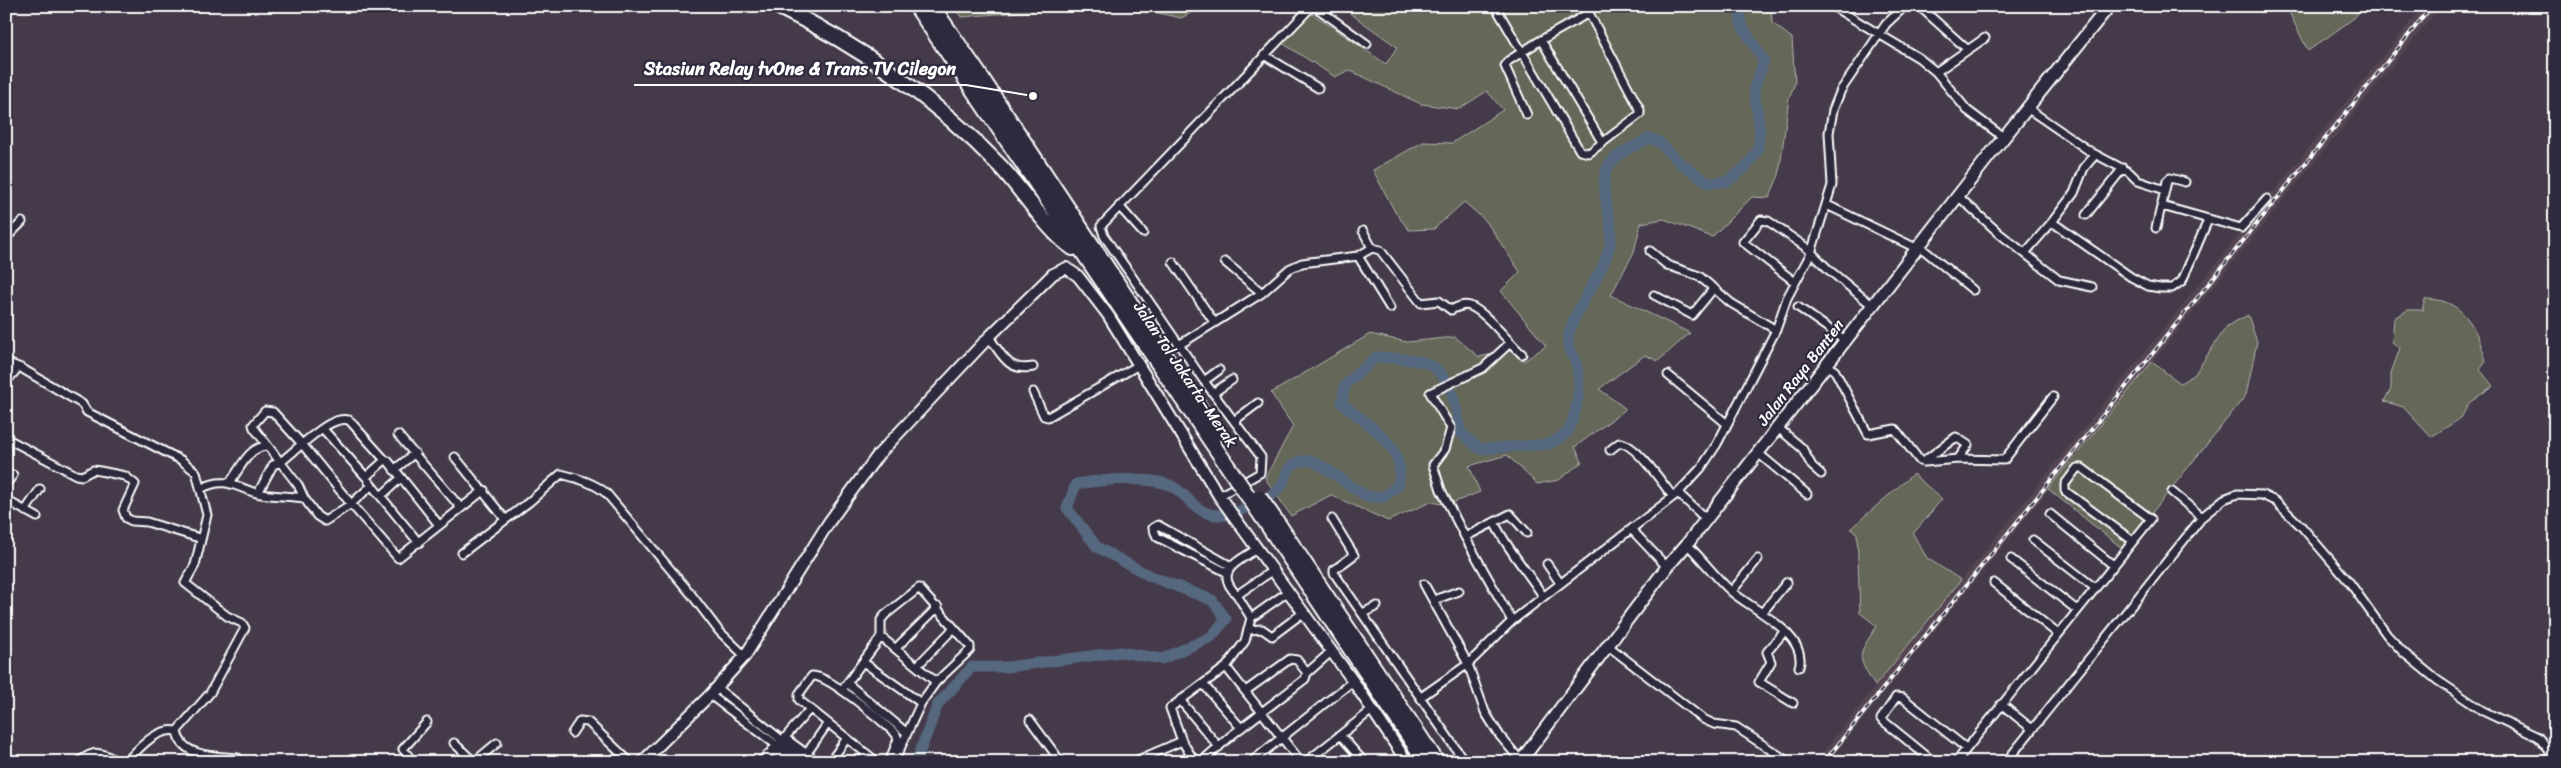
<svg xmlns="http://www.w3.org/2000/svg" width="2561" height="768" font-family="Sriracha,sans-serif">
	<style>
		.built { fill: #544553 }
		.green { fill: #656758; stroke: #b2b3ac }
		.lines { fill: none; stroke-linecap: round; stroke-linejoin: round }
		.river { stroke: #54677f; stroke-width: 11 }
		.street-casing { stroke: #fff; stroke-width: 11 }
		.secondary-casing { stroke: #fff; stroke-width: 14 }
		.primary-casing { stroke: #fff; stroke-width: 15 }
		.highway-casing { stroke: #fff; stroke-width: 18 }
		.street { stroke: #2f2a3d; stroke-width: 7 }
		.secondary { stroke: #2f2a3d; stroke-width: 10 }
		.primary { stroke: #2f2a3d; stroke-width: 11 }
		.highway { stroke: #2f2a3d; stroke-width: 14 }
		.rail-casing { stroke: #fff; stroke-width: 4 }
		.rail { stroke: #2f2a3d; stroke-width: 2; stroke-dasharray: 5.5; stroke-linecap: butt }
		.highway-bridge-casing { stroke: #fff; stroke-width: 18; stroke-linecap: butt }
		.highway-bridge { stroke: #2f2a3d; stroke-width: 14 }
		.labels { text-anchor: middle; stroke-width: 4.5; stroke-linejoin: round; paint-order: stroke }
		.street-label { font-size: 16px; fill: #fff; stroke: #2f2a3d }
		.leader { fill: none; stroke: #fff; stroke-width: 2 }
		.callout-dot { fill: #fff; stroke: #2f2a3d; stroke-width: 2 }
		.callout-label { font-size: 18px; text-anchor: middle; font-weight: bold; fill: #fff; stroke: #2f2a3d; stroke-width: 4.5; stroke-linejoin: round; paint-order: stroke }
	</style>
	<rect width="100%" height="100%" fill="#453a4a"/>
	<filter id="ink" filterUnits="userSpaceOnUse"><feTurbulence type="fractalNoise" baseFrequency=".02" numOctaves="2"/><feDisplacementMap in="SourceGraphic" scale="10" xChannelSelector="R" yChannelSelector="G"/><feConvolveMatrix kernelMatrix="1 2 1 2 8 2 1 2 1" color-interpolation-filters="sRGB"/></filter>
	<g filter="url(#ink)">
		<path class="built" d="M 2423,6 L 2441,6 L 1828,762 L 1815,762 Z"/>
		<path class="green" d="M 953,6 L 1036,6 L 1033,11 L 961,17 Z
			M 1153,6 L 1204,6 L 1181,18 L 1154,12 Z
			M 1340,6 L 1771,6 L 1772,23 L 1792,38 L 1795,83 L 1789,98 L 1779,175 L 1769,198 L 1752,197 L 1712,237 L 1664,219 L 1641,223 L 1634,252 L 1611,295 L 1690,333 L 1658,361 L 1645,355 L 1599,389 L 1626,409 L 1575,447 L 1582,462 L 1559,480 L 1537,484 L 1507,455 L 1469,466 L 1480,492 L 1447,505 L 1431,502 L 1388,521 L 1331,495 L 1291,516 L 1265,478 L 1293,426 L 1271,393 L 1370,334 L 1407,342 L 1455,337 L 1479,357 L 1510,350 L 1524,361 L 1546,346 L 1501,291 L 1520,272 L 1486,221 L 1464,202 L 1434,229 L 1409,230 L 1395,212 L 1373,170 L 1423,142 L 1452,143 L 1503,110 L 1487,91 L 1459,109 L 1421,104 L 1349,70 L 1335,77 L 1276,39 L 1307,10 L 1386,64 L 1397,47 Z
			M 2286,6 L 2364,6 L 2354,18 L 2308,51 Z
			M 2425,299 C 2463,298 2477,328 2486,361 L 2480,370 L 2493,386 L 2469,403 L 2461,418 L 2431,437 L 2403,407 L 2384,401 L 2391,389 L 2391,373 L 2400,348 L 2392,342 L 2394,318 L 2408,310 L 2422,310 Z
			M 2248,315 L 2257,342 L 2246,395 L 2123,549 L 2048,489 L 2152,362 L 2180,383 L 2194,375 L 2227,326 Z
			M 1913,474 L 1942,499 L 1913,534 L 1927,558 L 1961,580 L 1875,686 C 1856,655 1857,656 1877,626 L 1860,613 L 1857,533 L 1850,529 Z"/>
		<g class="lines">
			<path class="river" d="M 916,762 L 938,704 L 972,667 L 1007,667 L 1121,652 L 1162,659 L 1211,637 L 1226,619 L 1212,600 L 1150,576 L 1097,547 L 1067,508 L 1076,484 C 1101,480 1142,476 1167,484 C 1188,491 1193,518 1225,515 C 1235,514 1273,497 1279,489 C 1289,478 1284,459 1310,461 C 1321,462 1352,489 1365,495 C 1370,498 1378,497 1384,497 L 1398,485 C 1399,479 1401,472 1399,466 C 1395,438 1361,421 1342,403 L 1345,385 L 1376,357 C 1391,358 1407,358 1422,362 C 1451,369 1457,408 1460,432 L 1480,449 L 1550,444 L 1567,433 C 1577,412 1582,390 1577,367 C 1575,358 1566,347 1568,338 C 1574,304 1611,269 1611,233 C 1611,214 1597,183 1609,165 C 1620,151 1635,146 1650,138 L 1659,142 L 1680,163 L 1709,183 L 1728,181 L 1746,167 L 1757,152 L 1760,132 L 1754,89 L 1764,61 L 1742,26 L 1738,6"/>
			<g class="street-casing">
				<path id="street" d="M 1314,6 L 1367,44
					M 1495,6 L 1580,151 L 1589,153 L 1640,114 L 1640,110 L 1589,13 L 1541,40
					M 1832,6 L 1919,58 L 1936,72 L 1967,110 L 2003,137
					M 1919,6 L 1968,50
					M 1264,55 L 1318,88
					M 1936,72 L 1985,38
					M 2027,108 L 2091,152 L 2129,172 L 2138,181 L 2165,190 L 2156,228
					M 1527,115 L 1505,66 L 1508,61 L 1541,40 L 1602,142
					M 2165,190 L 2167,181 L 2170,178 L 2185,182
					M 1958,196 L 2000,234 L 2059,280 L 2092,287
					M 1827,205 L 1918,249
					M 1119,206 L 1143,233
					M 2162,206 L 2241,228 L 2267,199
					M 2086,215 L 2123,168
					M 2052,222 L 2074,193 L 2084,168 L 2095,155
					M 6,238 L 22,222
					M 1919,246 L 1973,290
					M 1372,248 L 1380,250 L 1421,303 L 1439,301 L 1451,310 C 1457,307 1463,304 1470,306 C 1487,313 1507,341 1522,354
					M 1650,251 L 1667,265 L 1699,276 L 1731,303 L 1776,330
					M 2025,253 L 2052,222 L 2131,277 L 2148,286 L 2160,288 L 2172,288 L 2182,281 L 2208,220
					M 1358,256 L 1372,248 L 1363,231
					M 1173,262 L 1214,322
					M 1225,262 L 1262,293
					M 1795,282 L 1743,242 L 1761,220 L 1768,221 L 1807,248 L 1829,270 L 1873,306
					M 1654,295 L 1692,315 L 1714,288
					M 1798,307 L 1845,340
					M 989,337 C 1002,355 1008,372 1033,367
					M 1179,345 L 1262,293 L 1289,269 L 1302,263 L 1358,256 L 1390,308
					M 6,362 L 21,368 L 82,404 L 87,412 L 181,460 L 196,472 L 207,515 L 195,565 L 185,583 L 227,616 L 242,623 L 245,628 L 210,693 L 177,731
					M 1826,364 L 1835,371 L 1868,434 L 1895,429 L 1920,461 L 1925,462 L 1958,459 L 2004,460 L 2053,397
					M 1668,375 L 1727,424
					M 1204,381 L 1219,370
					M 6,382 L 18,368
					M 1033,392 L 1044,416 L 1048,417 L 1137,366
					M 1213,393 L 1232,380
					M 1234,421 L 1258,403
					M 1777,427 L 1802,448 L 1812,466 L 1821,474
					M 323,429 L 366,477 L 385,460 L 388,461 L 439,525
					M 398,435 L 461,508
					M 6,438 L 76,475 L 82,476 L 93,470 L 100,471 L 125,476 L 135,484 L 123,510 L 126,518 L 132,521 L 147,522 L 199,538
					M 1610,450 L 1619,443 C 1634,441 1664,485 1673,497
					M 1758,453 L 1807,494
					M 455,457 L 505,519
					M 1923,462 L 1956,437 L 1968,445 L 1958,459
					M 394,470 L 415,453
					M 230,482 C 241,468 248,447 267,446
					M 369,482 L 419,543
					M 6,484 L 13,475
					M 202,488 C 228,475 237,489 261,494 C 275,496 290,496 304,498 L 317,516 L 325,521 L 351,504 L 398,558 L 484,490
					M 258,493 L 273,465 L 281,462 L 302,444 L 351,504 L 371,486
					M 1678,493 L 1706,519
					M 381,496 L 401,478
					M 1219,496 L 1260,473 L 1261,457 L 1204,381 L 1104,236 L 1101,226 L 1312,6
					M 304,498 L 298,485 L 254,428 L 253,425 L 265,411 L 273,412 L 302,444 C 314,435 333,416 349,420 L 385,460
					M 6,500 L 37,517
					M 25,511 L 40,489
					M 2050,514 L 2113,565
					M 2202,517 L 2224,499 L 2237,494 L 2262,495 L 2275,501 L 2302,527 L 2350,583 L 2387,635 L 2404,653 L 2437,680 L 2483,711 L 2538,737 L 2549,750 L 2553,762
					M 1332,519 L 1354,555 L 1334,570 L 1334,573 L 1465,762
					M 1494,522 C 1507,549 1527,571 1543,596
					M 1632,530 L 1667,567
					M 1465,537 L 1441,490 L 1433,465 L 1445,449 L 1451,428 L 1430,393 L 1483,368 L 1510,343
					M 2033,540 L 2095,588
					M 1687,544 C 1703,560 1716,578 1732,592 C 1752,609 1809,635 1799,667
					M 462,553 L 529,502 L 561,474 C 577,478 595,483 607,494 L 691,594 L 719,631 L 745,656
					M 2011,559 L 2077,610
					M 1547,564 L 1560,583
					M 1228,573 L 1157,537 L 1153,528 L 1158,525 L 1231,566
					M 1994,583 L 2058,634
					M 1424,584 L 1468,664 L 1485,712 L 1500,736 L 1521,761
					M 1732,591 L 1758,559
					M 1237,595 C 1213,571 1237,562 1257,549
					M 1434,600 L 1459,591
					M 1363,613 L 1377,606
					M 1762,613 L 1787,582
					M 1251,618 L 1237,595 L 1272,571
					M 1512,621 L 1465,537 L 1510,514 L 1527,533
					M 1248,630 L 1262,629 L 1272,636 L 1304,612
					M 1784,632 L 1767,652 L 1771,662 L 1759,682 L 1793,703
					M 1607,645 L 1703,719 L 1714,724 L 1736,727 L 1789,762
					M 896,648 L 938,607
					M 863,662 L 921,703
					M 917,666 L 954,628
					M 1226,667 L 1301,762
					M 847,683 L 907,733
					M 1204,685 L 1241,728
					M 845,686 L 881,637
					M 717,688 L 809,762
					M 1247,690 L 1290,659 L 1297,660 L 1307,673
					M 710,695 L 799,762
					M 1421,697 L 1468,664 L 1512,621 L 1678,493 L 1701,468 L 1717,444 L 1776,330 L 1787,298 L 1811,253 L 1832,185 L 1829,133 L 1833,110 L 1841,90 L 1886,24 L 1905,6
					M 1180,700 L 1219,747
					M 2001,704 L 2032,729
					M 1030,720 L 1061,762
					M 177,731 C 181,758 217,756 238,758
					M 572,733 L 580,721 L 588,722 L 630,762
					M 1341,736 L 1364,762
					M 785,738 L 818,762
					M 1182,741 L 1170,708 L 1226,667 L 1245,641 L 1251,618 L 1289,591
					M 454,743 L 474,762
					M 772,750 L 787,762
					M 807,753 L 828,723
					M 79,762 C 93,750 103,751 117,762
					M 126,762 C 139,748 157,727 177,731
					M 413,762 L 403,749 L 427,722
					M 474,762 L 497,743
					M 760,762 L 782,741 L 809,710
					M 830,762 L 847,738
					M 860,762 L 867,754
					M 877,762 L 799,700 L 799,694 L 812,676 C 828,674 883,722 896,734 L 898,739 L 889,762
					M 894,762 L 921,703 L 936,682 L 970,650 L 970,646 L 919,588 L 885,615 L 881,620 L 881,637 L 936,682
					M 1133,762 L 1182,741 L 1195,762
					M 1201,762 L 1232,735 L 1305,679 L 1307,673 L 1332,651
					M 1251,762 L 1353,681
					M 1306,762 L 1372,710
					M 1350,762 L 1358,755
					M 1934,762 L 1881,719 L 1896,697 L 1903,698 L 1966,748
					M 1956,762 L 2151,519 L 2082,468 L 2077,468 L 2065,484 L 2065,491 L 2133,541
					M 2006,762 L 2200,520 L 2202,517 L 2172,492"/>
			</g>
			<g class="secondary-casing">
				<path id="secondary" d="M 642,762 L 710,695 L 745,656 L 829,522 L 878,455 L 989,337 L 1053,274 L 1066,268 L 1078,276 L 1108,315 L 1219,496 L 1353,681 L 1407,762"/>
			</g>
			<g class="primary-casing">
				<path id="primary" d="M 1520,762 L 1667,567 L 1687,544 L 1989,156 L 2109,6"/>
			</g>
			<g class="highway-casing">
				<path id="highway" d="M 777,6 C 859,45 937,100 1000,166 C 1021,188 1049,233 1073,248
					M 916,6 L 1237,480
					M 932,6 L 977,71 L 1217,434
					M 1279,525 L 1437,762
					M 1271,530 L 1426,762"/>
			</g>
			<use href="#street" class="street"/>
			<use href="#secondary" class="secondary"/>
			<use href="#primary" class="primary"/>
			<use href="#highway" class="highway"/>
			<g class="rail-casing">
				<path id="rail" d="M 1824,762 L 2432,6"/>
			</g>
			<use href="#rail" class="rail"/>
			<g class="highway-bridge-casing">
				<path id="highway-bridge" d="M 1237,480 L 1271,530
					M 1259,497 L 1279,525"/>
			</g>
			<use href="#highway-bridge" class="highway-bridge"/>
		</g>
	</g>
	<g class="labels">
		<g class="street-label">
			<text transform="translate(1800 372) rotate(-52)" y="6">Jalan Raya Banten</text>
			<text transform="translate(1186 374) rotate(56)" y="6">Jalan Tol Jakarta–Merak</text>
		</g>
	</g>
	<path class="leader" d="M1033 96L966 85H634"/>
	<circle class="callout-dot" cx="1033" cy="96" r="5"/>
	<g class="callout-label">
		<text x="800" y="75">Stasiun Relay tvOne &amp; Trans TV Cilegon</text>
	</g>
	<rect width="2561" height="768" fill="none" stroke="#2f2a3d" stroke-width="25"/>
	<rect x="12" y="12" width="2536" height="743" fill="none" stroke="#fff" stroke-width="2" filter="url(#ink)"/>
</svg>
